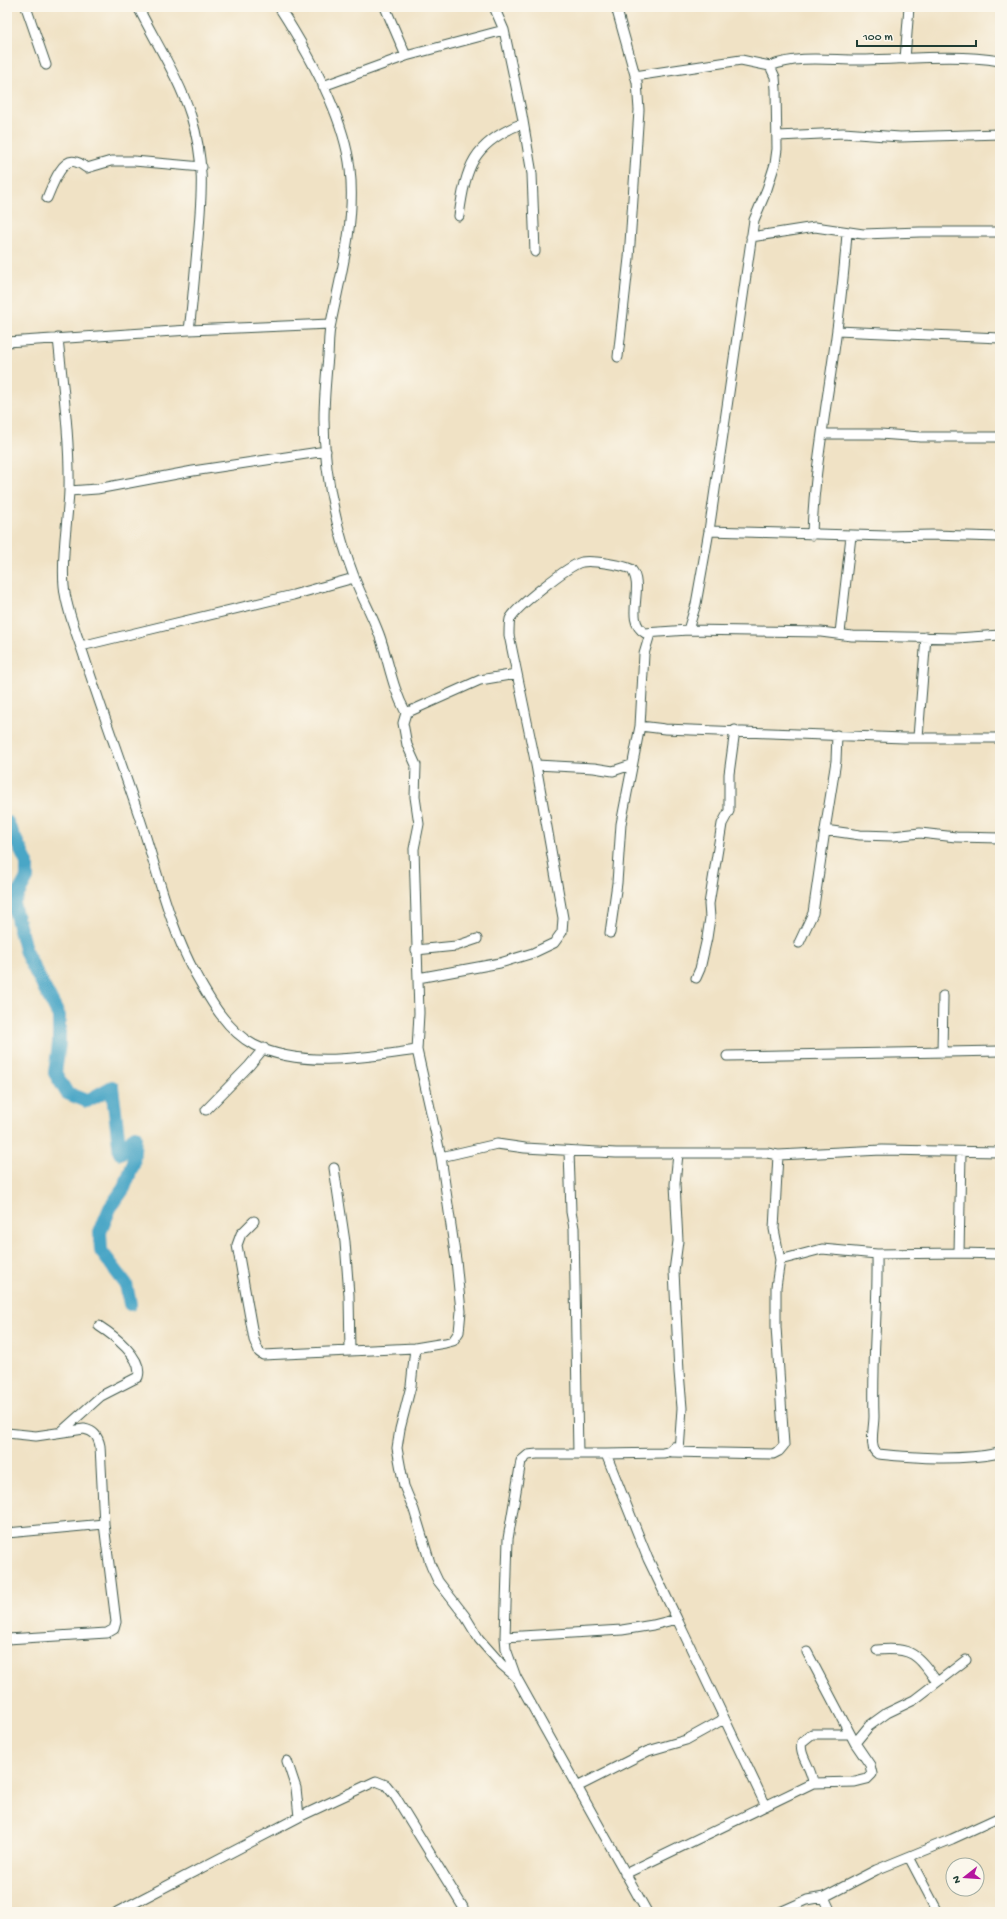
<svg xmlns="http://www.w3.org/2000/svg" width="1007" height="1919" font-family="'Gochi Hand',sans-serif">
	<style>
		.lines { fill: none; stroke-linecap: round; stroke-linejoin: round }
		.river { stroke: #48a6c6; stroke-width: 14 }
		.minor-casing { stroke: #3e564a; stroke-width: 11 }
		.minor { stroke: #fff; stroke-width: 9 }
	</style>
	<rect width="100%" height="100%" fill="#fbf7ec"/>
	<filter id="ink" filterUnits="userSpaceOnUse"><feTurbulence type="fractalNoise" baseFrequency=".025" numOctaves="2"/><feDisplacementMap in="SourceGraphic" scale="8" xChannelSelector="R" yChannelSelector="G"/><feConvolveMatrix kernelMatrix="1 2 1 2 8 2 1 2 1" color-interpolation-filters="sRGB"/></filter>
	<filter id="wash" filterUnits="userSpaceOnUse"><feTurbulence type="fractalNoise" baseFrequency=".012" numOctaves="4" result="noise"/><feDisplacementMap in="SourceGraphic" scale="16" xChannelSelector="R" yChannelSelector="G"/><feGaussianBlur stdDeviation="0.9" result="paint"/><feColorMatrix in="noise" values="0 0 0 0 0 0 0 0 0 0 0 0 0 0 0 0 0 1.4 0 .05"/><feComposite in="paint" operator="in"/></filter>
	<g filter="url(#wash)">
		<rect width="100%" height="100%" fill="#f0e2c5"/>
		<g class="lines">
			<path class="river" d="M 7,822 L 27,863 L 27,878 L 13,903 L 26,953 L 59,1016 L 59,1044 L 55,1073 L 67,1093 L 87,1101 L 112,1087 L 120,1153 L 135,1136 L 133,1165 L 124,1188 L 110,1208 L 100,1232 L 101,1251 L 126,1284 L 130,1304"/>
		</g>
	</g>
	<g filter="url(#ink)">
		<g class="lines">
			<g class="minor-casing">
				<path id="minor" d="M 26,7 L 46,65
					M 138,7 C 156,43 179,78 191,116 C 205,161 202,193 198,239 C 195,269 193,300 189,330
					M 385,7 L 406,56
					M 494,7 L 504,30 L 522,115 L 532,174 L 535,252
					M 616,7 L 637,82 L 639,110 L 629,258 L 618,357
					M 905,59 L 909,7
					M 770,66 C 801,54 834,61 866,60 C 911,59 956,54 1000,61
					M 635,76 L 741,60 L 770,66 L 775,77 L 776,89 L 777,149 L 775,164 L 767,189 L 754,220 L 709,531 L 696,604 L 688,630
					M 323,86 L 406,56 L 504,30
					M 778,136 L 843,133 L 900,137 L 1000,134
					M 47,198 C 51,189 62,156 76,162 C 81,163 83,166 87,168 L 111,161 L 134,161 L 202,167
					M 459,216 C 466,166 473,143 523,123
					M 751,237 L 815,227 L 863,234 L 920,232 L 1000,232
					M 837,331 L 1000,338
					M 58,338 C 63,388 70,439 69,490 C 68,522 61,554 64,586 C 66,608 76,632 83,653 C 100,705 119,757 137,810 C 156,864 168,925 196,975 C 210,1000 227,1031 254,1045 C 302,1069 366,1057 417,1050
					M 7,342 L 189,330 L 330,324
					M 822,434 L 880,434 L 921,437 L 1000,437
					M 69,491 L 97,489 L 193,471 L 326,451
					M 709,531 L 887,536 L 932,535 L 1000,537
					M 812,535 C 813,491 820,448 826,405 C 835,348 843,291 847,233
					M 840,633 L 851,536
					M 81,646 L 293,595 L 354,578
					M 406,713 L 480,680 L 516,674
					M 640,726 L 665,729 L 904,738 L 1000,738
					M 837,735 L 836,761 L 825,830 L 860,835 L 893,836 L 920,833 L 956,837 L 1000,838
					M 918,737 L 926,637
					M 536,765 L 594,768 L 613,771 L 631,765
					M 610,933 L 617,883 L 621,824 L 640,726 L 644,654 L 650,634
					M 799,943 L 813,913 L 825,830
					M 416,950 L 456,946 L 477,939
					M 418,978 L 500,963 L 533,953 L 554,943 L 562,932 L 563,918 L 536,765 L 509,635 C 509,630 509,623 510,619 C 516,607 569,565 582,562 C 592,560 622,565 631,569 C 646,587 623,620 645,633 L 688,630 L 821,632 L 852,636 L 957,638 L 1000,635
					M 696,978 L 700,969 L 707,938 L 710,918 L 709,904 L 722,824 L 729,811 L 729,774 L 735,730
					M 942,1053 L 943,996
					M 727,1056 L 1000,1051
					M 206,1110 L 249,1066 L 264,1048
					M 569,1151 L 571,1212 L 574,1228 L 578,1454
					M 678,1154 L 675,1184 L 678,1241 L 674,1271 L 679,1372 L 682,1408 L 679,1451
					M 441,1157 L 497,1144 L 525,1148 L 616,1153 L 767,1153 L 778,1155 L 882,1150 L 1000,1152
					M 334,1168 L 345,1242 L 349,1295 L 350,1351
					M 254,1221 L 241,1234 L 237,1245 L 254,1340 L 259,1352 L 263,1355 L 415,1348 L 445,1343 L 453,1341 L 459,1332 L 461,1311 L 456,1260 L 441,1157 L 417,1050 L 419,1013 L 414,849 L 419,824 L 415,797 L 416,765 L 407,745 L 403,723 L 406,713 C 393,689 390,668 382,643 C 376,622 364,602 356,582 C 336,530 324,475 324,419 C 324,398 326,377 328,356 C 329,345 328,334 331,323 C 341,273 356,221 350,169 C 344,116 308,52 279,7
					M 959,1253 L 1000,1254
					M 877,1254 C 878,1308 872,1362 874,1416 C 874,1426 871,1437 873,1446 C 873,1449 875,1452 878,1454 C 918,1458 959,1461 1000,1453
					M 780,1260 L 822,1249 L 877,1254 L 959,1253 L 961,1153
					M 415,1348 L 411,1386 L 400,1429 L 397,1448 L 404,1486 L 414,1510 L 431,1566 L 438,1581 L 465,1616 L 479,1639 L 502,1665 L 515,1676
					M 62,1431 L 101,1396 L 138,1377 C 144,1358 113,1335 99,1326
					M 7,1433 L 36,1436 L 84,1429 C 94,1431 98,1436 100,1446 L 104,1524 L 116,1622 L 114,1629 L 107,1633 L 7,1639
					M 672,1452 L 773,1454 L 779,1451 L 784,1445 L 776,1327 L 776,1287 L 780,1260 L 774,1229 L 778,1155
					M 7,1533 L 104,1524
					M 677,1619 L 766,1806
					M 505,1637 L 508,1539 L 521,1461 L 528,1455 L 537,1454 L 606,1454
					M 877,1650 C 912,1647 917,1654 937,1682
					M 855,1743 L 869,1726 L 887,1713 L 914,1700 L 966,1660
					M 287,1761 L 296,1788 L 299,1817
					M 813,1783 C 812,1767 798,1755 802,1742 L 812,1734 L 850,1734
					M 577,1787 L 648,1751 L 686,1740 L 724,1719
					M 909,1857 L 938,1912
					M 625,1874 L 813,1783 L 855,1782 L 867,1779 L 872,1774 L 870,1765 L 855,1743 L 807,1652
					M 824,1897 L 831,1912
					M 117,1912 L 299,1817 L 376,1781 L 386,1785 L 395,1796 L 463,1907
					M 647,1912 L 516,1677 L 506,1649 L 505,1637 L 622,1630 L 653,1625 L 677,1619 L 648,1559 L 606,1454 L 663,1453 L 668,1452 L 674,1447 L 679,1451
					M 780,1912 L 807,1900 L 824,1897 L 876,1870 L 952,1839 L 1000,1817"/>
			</g>
			<use href="#minor" class="minor"/>
		</g>
	</g>
	<rect width="1007" height="1919" fill="none" stroke="#fbf7ec" stroke-width="24"/>
	<g transform="translate(965 1877) rotate(253)"><circle r="19" fill="#fbf7ec" stroke="#a3ada2"/>
	<path d="M0-3L7 15L0 10L-7 15Z" fill="#b5179e"/>
	<text y="-6" font-size="11" font-weight="bold" text-anchor="middle" fill="#1f3d34">N</text>
	</g>
	<path d="M857 40v6h119v-6" fill="none" stroke="#1f3d34" stroke-width="2"/>
	<text x="863" y="40" font-size="12" fill="#1f3d34" stroke="#fbf7ec" stroke-width="3" paint-order="stroke">100 m</text>
</svg>
